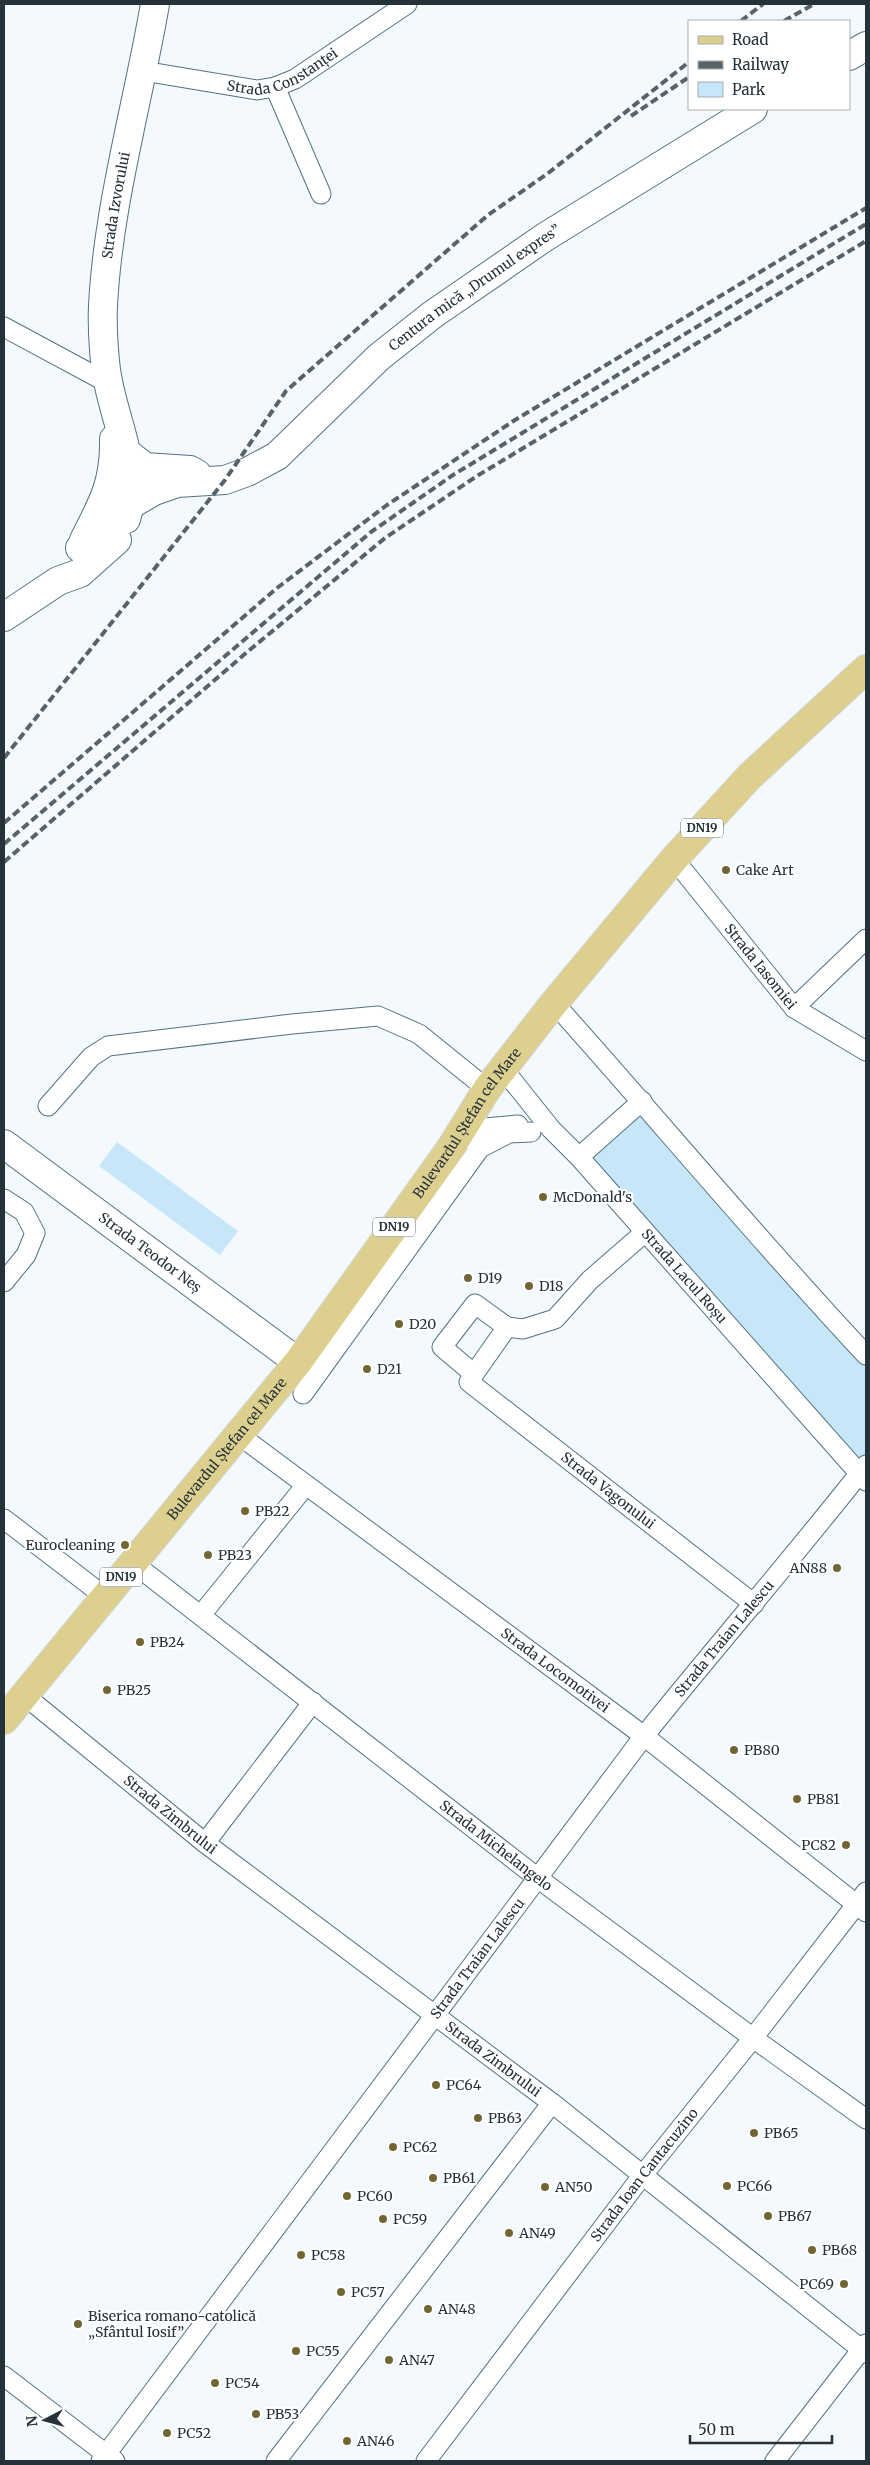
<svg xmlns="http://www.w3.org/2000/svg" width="870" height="2465" font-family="Merriweather,serif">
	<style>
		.green { fill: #c7e7f9 }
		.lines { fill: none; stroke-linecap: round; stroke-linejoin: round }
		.street-casing { stroke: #547282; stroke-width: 21 }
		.secondary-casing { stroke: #547282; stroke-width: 30 }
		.primary-casing { stroke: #d3d6d7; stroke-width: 30 }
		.street { stroke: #fff; stroke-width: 19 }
		.secondary { stroke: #fff; stroke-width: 28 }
		.primary { stroke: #ddd08e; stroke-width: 28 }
		.rail { stroke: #586369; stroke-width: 4; stroke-dasharray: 8 4; stroke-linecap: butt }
		.poi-dot { fill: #716633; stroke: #fff; stroke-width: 2 }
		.labels { text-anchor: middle; stroke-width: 4.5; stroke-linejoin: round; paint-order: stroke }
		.shield { fill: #fff; stroke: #667074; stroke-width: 1 }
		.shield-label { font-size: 12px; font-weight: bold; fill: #253239 }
		.street-label { font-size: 14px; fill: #253239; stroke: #fff }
		.poi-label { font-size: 14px; fill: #253239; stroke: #fff; text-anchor: start }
	</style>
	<rect width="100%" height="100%" fill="#f3f9fd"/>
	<path class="green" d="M 642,1101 L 866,1352 L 866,1465 L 860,1474 L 579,1157 Z
		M 117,1142 L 238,1231 L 220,1255 L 99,1166 Z"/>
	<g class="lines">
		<g class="street-casing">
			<g id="street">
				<path id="s1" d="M 143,71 L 257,90 L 275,87 L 295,79 L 407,4"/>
				<path d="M 275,87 L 321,194"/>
				<path d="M 4,327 L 108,383"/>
				<path id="s2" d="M 674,859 L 794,1008 L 866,1051"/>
				<path d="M 554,1003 C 659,1120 759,1241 866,1355"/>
				<path d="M 794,1008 L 866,939"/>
				<path id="s3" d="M 504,1070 L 551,1129 L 579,1157 L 866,1481"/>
				<path d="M 48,1106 L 91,1057 L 108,1046 L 292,1024 L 378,1016 L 419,1034 L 487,1089"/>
				<path d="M 455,1145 L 484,1128 L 518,1125"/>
				<path d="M 579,1157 L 642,1101"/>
				<path d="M 4,1199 L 24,1212 L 35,1233 L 26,1255 L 4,1282"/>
				<path id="s4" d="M 644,1233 L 590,1280 L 555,1319 L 523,1329 L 507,1327 L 475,1304 L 442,1347 L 474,1374 L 469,1382 L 754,1604"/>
				<path d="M 474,1374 L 507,1327"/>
				<path d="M 303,1394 L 480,1148 L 509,1133 L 531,1132"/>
				<path id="s5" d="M 239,1435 L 644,1736 L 866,1912"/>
				<path d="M 4,1519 L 104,1596"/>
				<path id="s6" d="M 133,1563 L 539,1879 L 753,2038 L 866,2119"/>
				<path d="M 201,1615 L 306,1485"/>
				<path id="s7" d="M 24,1695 L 205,1843 L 552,2103 L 866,2353"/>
				<path d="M 205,1843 L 313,1702"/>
				<path d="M 4,2376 L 115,2461"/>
				<path id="s8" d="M 101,2461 L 644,1736 C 717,1645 794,1557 866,1465"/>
				<path d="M 276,2461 L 552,2103"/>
				<path id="s9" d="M 426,2461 L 642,2176 L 753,2038 L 866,1892"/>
				<path d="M 775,2461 L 866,2344"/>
			</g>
		</g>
		<g class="secondary-casing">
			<g id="secondary">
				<path d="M 849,56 L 866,46"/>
				<path d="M 126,452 L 145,467 L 190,470 L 197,474"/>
				<path id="s10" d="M 126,519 C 140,474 118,429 109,386 C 104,366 102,327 103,306 C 108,206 138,103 155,4"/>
				<path d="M 84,540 C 103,503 115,482 114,439"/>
				<path id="s11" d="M 80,548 L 103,532 L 130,505 L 154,491 L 177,483 L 225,480 L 247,472 L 277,456 L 379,357 L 432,315 L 545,237 L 753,109"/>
				<path d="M 4,617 L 58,581 L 80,573 L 117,540"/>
				<path id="s12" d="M 4,1144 L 298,1362"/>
			</g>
		</g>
		<g class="primary-casing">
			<g id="primary">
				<path id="s13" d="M 4,1720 L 298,1362 L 450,1149 L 487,1089 L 554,1003 L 674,859 L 749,777 L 866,669"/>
			</g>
		</g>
		<use href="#street" class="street"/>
		<use href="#secondary" class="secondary"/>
		<use href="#primary" class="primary"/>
		<path class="rail" d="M 741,21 L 763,4
			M 784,21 L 814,4
			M 631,116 L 689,77
			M 4,758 L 225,480 L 286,391 L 488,215 L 547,174 L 689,62
			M 4,823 L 277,588 L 387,505 L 515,420 L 866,208
			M 4,844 L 371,532 L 453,475 L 866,224
			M 4,862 L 246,653 L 385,538 L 477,476 L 866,241"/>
	</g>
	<g class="poi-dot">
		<circle cx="726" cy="870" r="5"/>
		<circle cx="543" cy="1197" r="5"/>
		<circle cx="468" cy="1278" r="5"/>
		<circle cx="529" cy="1286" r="5"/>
		<circle cx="399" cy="1324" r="5"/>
		<circle cx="367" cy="1369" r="5"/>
		<circle cx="245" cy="1511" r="5"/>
		<circle cx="125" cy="1545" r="5"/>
		<circle cx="208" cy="1555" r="5"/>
		<circle cx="837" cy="1568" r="5"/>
		<circle cx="140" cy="1642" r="5"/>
		<circle cx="107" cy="1690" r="5"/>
		<circle cx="734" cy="1750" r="5"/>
		<circle cx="797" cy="1799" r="5"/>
		<circle cx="846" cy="1845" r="5"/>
		<circle cx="436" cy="2085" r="5"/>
		<circle cx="478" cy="2118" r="5"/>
		<circle cx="754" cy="2133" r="5"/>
		<circle cx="393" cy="2147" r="5"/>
		<circle cx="433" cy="2178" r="5"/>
		<circle cx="727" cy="2186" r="5"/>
		<circle cx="545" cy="2187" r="5"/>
		<circle cx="347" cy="2196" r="5"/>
		<circle cx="768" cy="2216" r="5"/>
		<circle cx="383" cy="2219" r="5"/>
		<circle cx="509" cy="2233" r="5"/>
		<circle cx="812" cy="2250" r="5"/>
		<circle cx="301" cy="2255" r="5"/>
		<circle cx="844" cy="2284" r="5"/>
		<circle cx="341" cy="2292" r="5"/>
		<circle cx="428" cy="2309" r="5"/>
		<circle cx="78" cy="2324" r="5"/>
		<circle cx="296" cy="2351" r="5"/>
		<circle cx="389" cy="2360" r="5"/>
		<circle cx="215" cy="2383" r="5"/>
		<circle cx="256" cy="2414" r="5"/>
		<circle cx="167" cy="2433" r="5"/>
		<circle cx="347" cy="2441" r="5"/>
	</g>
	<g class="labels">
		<g class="shield">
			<rect x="681" y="818.5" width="42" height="19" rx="4"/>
			<rect x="373" y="1217.5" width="42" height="19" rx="4"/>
			<rect x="100" y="1567.5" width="42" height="19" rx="4"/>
		</g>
		<g class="shield-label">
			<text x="702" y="832">DN19</text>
			<text x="394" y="1231">DN19</text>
			<text x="121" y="1581">DN19</text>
		</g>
		<g class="street-label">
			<text dy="5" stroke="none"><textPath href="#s1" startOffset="145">Strada Constanței</textPath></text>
			<text dy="5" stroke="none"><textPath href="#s10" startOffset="318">Strada Izvorului</textPath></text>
			<text dy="5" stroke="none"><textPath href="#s11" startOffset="484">Centura mică „Drumul expres”</textPath></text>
			<text dy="5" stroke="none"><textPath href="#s2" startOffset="138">Strada Iasomiei</textPath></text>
			<text dy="5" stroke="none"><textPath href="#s13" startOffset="756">Bulevardul Ștefan cel Mare</textPath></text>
			<text dy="5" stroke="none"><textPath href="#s12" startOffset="182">Strada Teodor Neș</textPath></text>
			<text dy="5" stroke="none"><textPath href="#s3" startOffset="274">Strada Lacul Roșu</textPath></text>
			<text dy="5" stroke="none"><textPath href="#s13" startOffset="351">Bulevardul Ștefan cel Mare</textPath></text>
			<text dy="5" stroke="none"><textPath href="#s4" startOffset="495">Strada Vagonului</textPath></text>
			<text dy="5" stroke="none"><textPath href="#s8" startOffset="1032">Strada Traian Lalescu</textPath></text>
			<text dy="5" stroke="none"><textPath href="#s5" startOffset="394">Strada Locomotivei</textPath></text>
			<text dy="5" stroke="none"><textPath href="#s7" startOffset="189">Strada Zimbrului</textPath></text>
			<text dy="5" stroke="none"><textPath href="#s6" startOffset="460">Strada Michelangelo</textPath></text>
			<text dy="5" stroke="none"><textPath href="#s8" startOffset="628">Strada Traian Lalescu</textPath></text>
			<text dy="5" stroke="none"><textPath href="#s7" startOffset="594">Strada Zimbrului</textPath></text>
			<text dy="5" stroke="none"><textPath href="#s9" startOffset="360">Strada Ioan Cantacuzino</textPath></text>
		</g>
		<g class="poi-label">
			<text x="736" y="875">Cake Art</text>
			<text x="553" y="1202">McDonald's</text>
			<text x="478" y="1283">D19</text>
			<text x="539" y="1291">D18</text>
			<text x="409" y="1329">D20</text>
			<text x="377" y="1374">D21</text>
			<text x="255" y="1516">PB22</text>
			<text x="115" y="1550" text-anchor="end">Eurocleaning</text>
			<text x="218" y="1560">PB23</text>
			<text x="827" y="1573" text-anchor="end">AN88</text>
			<text x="150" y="1647">PB24</text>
			<text x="117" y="1695">PB25</text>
			<text x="744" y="1755">PB80</text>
			<text x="807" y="1804">PB81</text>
			<text x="836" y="1850" text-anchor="end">PC82</text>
			<text x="446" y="2090">PC64</text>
			<text x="488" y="2123">PB63</text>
			<text x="764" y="2138">PB65</text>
			<text x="403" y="2152">PC62</text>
			<text x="443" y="2183">PB61</text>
			<text x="737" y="2191">PC66</text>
			<text x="555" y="2192">AN50</text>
			<text x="357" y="2201">PC60</text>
			<text x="778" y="2221">PB67</text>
			<text x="393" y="2224">PC59</text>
			<text x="519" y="2238">AN49</text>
			<text x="822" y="2255">PB68</text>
			<text x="311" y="2260">PC58</text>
			<text x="834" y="2289" text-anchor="end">PC69</text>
			<text x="351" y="2297">PC57</text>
			<text x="438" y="2314">AN48</text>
			<text x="88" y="2321">Biserica romano-catolică<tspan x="88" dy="16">„Sfântul Iosif”</tspan></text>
			<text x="306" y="2356">PC55</text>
			<text x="399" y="2365">AN47</text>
			<text x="225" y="2388">PC54</text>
			<text x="266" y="2419">PB53</text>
			<text x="177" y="2438">PC52</text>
			<text x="357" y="2446">AN46</text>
		</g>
	</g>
	<rect width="870" height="2465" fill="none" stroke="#253239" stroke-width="10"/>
	<rect x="688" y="20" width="162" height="90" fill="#ffffff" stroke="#a8adb0"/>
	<rect x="698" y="36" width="25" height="8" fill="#ddd08e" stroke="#a8adb0"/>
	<text x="732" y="45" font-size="15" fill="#253239">Road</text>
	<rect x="698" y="61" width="25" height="8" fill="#586369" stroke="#a8adb0"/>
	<text x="732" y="70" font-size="15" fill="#253239">Railway</text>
	<rect x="698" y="82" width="25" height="15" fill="#c7e7f9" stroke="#a8adb0"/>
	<text x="732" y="95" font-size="15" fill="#253239">Park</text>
	<g transform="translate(45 2420) rotate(264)" stroke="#ffffff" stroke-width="4" paint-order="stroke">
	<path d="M0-4L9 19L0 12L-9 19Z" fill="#253239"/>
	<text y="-8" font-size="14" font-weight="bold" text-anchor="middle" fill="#253239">N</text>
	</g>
	<path d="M690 2435v8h142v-8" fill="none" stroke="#253239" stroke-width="2.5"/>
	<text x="698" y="2435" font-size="15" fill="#253239" stroke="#ffffff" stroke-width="4" paint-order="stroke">50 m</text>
</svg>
